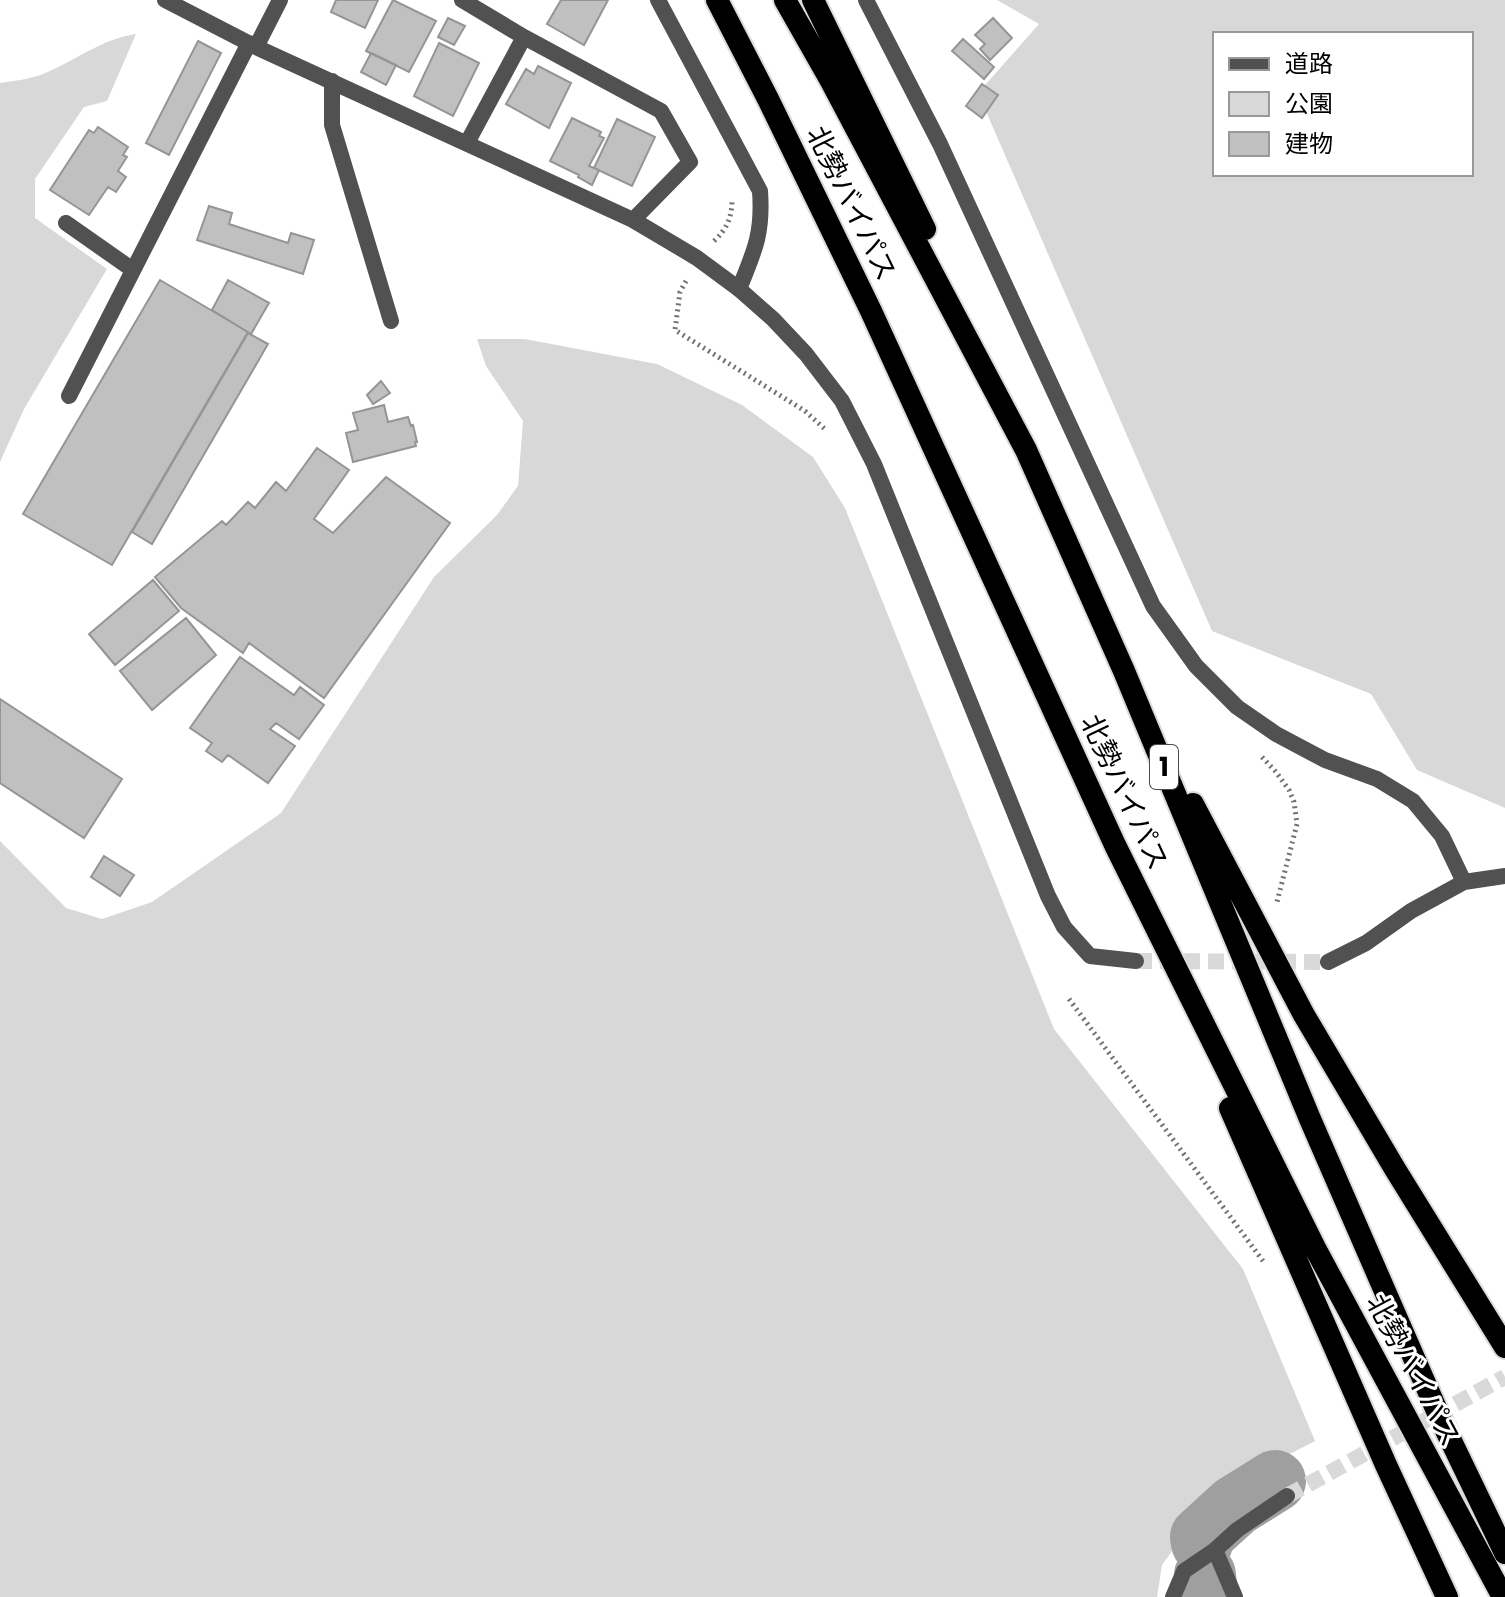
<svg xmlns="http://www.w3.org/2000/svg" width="1505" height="1597" font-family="Poppins,'Noto Sans JP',sans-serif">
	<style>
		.green { fill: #d8d8d8; fill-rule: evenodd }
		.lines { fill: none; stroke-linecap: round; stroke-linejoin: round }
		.river { stroke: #9f9f9f; stroke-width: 62 }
		.building { fill: #c0c0c0; stroke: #959595; stroke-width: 2 }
		.minor-tunnel { stroke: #d9d9d9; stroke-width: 16; stroke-dasharray: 16 8; stroke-linecap: butt }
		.tertiary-tunnel { stroke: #d9d9d9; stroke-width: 16; stroke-dasharray: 16 8; stroke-linecap: butt }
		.trunk-casing { stroke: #dbdbdb; stroke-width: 26 }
		.path { stroke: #737373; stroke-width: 5; stroke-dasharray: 2 4; stroke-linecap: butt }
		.service { stroke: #515151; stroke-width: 16 }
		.minor { stroke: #515151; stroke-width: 16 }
		.tertiary { stroke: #515151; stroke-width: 16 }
		.trunk { stroke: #000; stroke-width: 22 }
		.labels { text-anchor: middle; stroke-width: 6; stroke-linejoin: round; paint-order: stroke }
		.shield { fill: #fff; stroke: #4c4c4c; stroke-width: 2 }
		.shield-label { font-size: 26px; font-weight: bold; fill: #000 }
		.street-label { font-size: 28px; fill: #000; stroke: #fff }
	</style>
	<rect width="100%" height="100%" fill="#fff"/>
	<path class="green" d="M 997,0 L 1505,0 L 1505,808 L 1417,770 L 1371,694 L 1212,631 L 978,93 L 1039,24 ZM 1215,34 L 1471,34 L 1471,174 L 1215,174 Z
		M 136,34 L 107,101 L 84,107 L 35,179 L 35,218 L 107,269 L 24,409 L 0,462 L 0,83 C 14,81 30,79 43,74 C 75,61 101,39 136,34 Z
		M 477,339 L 525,339 L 657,364 L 742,405 L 813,457 L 845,508 L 1054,1029 L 1243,1269 L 1315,1441 L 1229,1485 L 1186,1532 L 1162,1565 L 1157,1597 L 0,1597 L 0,841 L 66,908 L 102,919 L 152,902 L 281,813 L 434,577 L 497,515 L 518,486 L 523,421 L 486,366 Z"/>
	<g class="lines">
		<path class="river" d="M 1202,1543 L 1201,1537 L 1235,1506 L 1275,1481
			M 1205,1575 L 1207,1597"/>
	</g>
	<path class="building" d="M 336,0 L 378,0 L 365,28 L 331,12 Z
		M 393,0 L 436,21 L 409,72 L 366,51 Z
		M 561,0 L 608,0 L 584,45 L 547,24 Z
		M 448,18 L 465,26 L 454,45 L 438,37 Z
		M 993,18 L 1012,38 L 990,60 L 980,49 L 985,44 L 975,35 Z
		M 963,39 L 994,67 L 984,79 L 952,51 Z
		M 198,41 L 221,53 L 169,155 L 146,143 Z
		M 439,43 L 479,63 L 453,116 L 414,96 Z
		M 371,53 L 396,65 L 386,85 L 361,72 Z
		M 538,66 L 571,83 L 549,128 L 506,104 L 526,69 L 534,74 Z
		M 982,84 L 998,95 L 982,118 L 966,106 Z
		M 572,118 L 601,132 L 599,136 L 604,138 L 589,166 L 599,170 L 592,185 L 578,177 L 579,175 L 550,161 Z
		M 617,119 L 655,137 L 632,186 L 594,168 Z
		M 98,127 L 128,147 L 123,155 L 127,157 L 118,171 L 126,177 L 116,192 L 108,187 L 89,215 L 50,190 L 89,130 L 94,133 Z
		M 209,206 L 232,213 L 229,224 L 288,243 L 291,233 L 314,240 L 303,274 L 197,240 Z
		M 160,280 L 248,332 L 112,565 L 23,514 Z
		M 228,280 L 269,303 L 251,334 L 212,310 Z
		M 248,333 L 268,344 L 152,544 L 132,532 Z
		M 381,381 L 390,393 L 373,404 L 367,395 Z
		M 384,405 L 388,422 L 408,417 L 411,426 L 413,425 L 417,442 L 415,442 L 416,446 L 353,462 L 346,433 L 358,430 L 353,413 Z
		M 317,448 L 349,470 L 314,519 L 333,533 L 386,477 L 450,523 L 324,698 L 249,643 L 243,653 L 181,608 L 155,577 L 222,521 L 226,525 L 248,502 L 255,508 L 276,482 L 286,491 Z
		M 153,580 L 179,611 L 115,665 L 89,634 Z
		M 186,618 L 216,655 L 152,710 L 120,671 Z
		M 240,657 L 294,695 L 300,687 L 324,705 L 299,739 L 276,723 L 270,729 L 295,746 L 268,783 L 228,755 L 222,762 L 206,751 L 212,743 L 190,728 Z
		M 0,699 L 122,779 L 84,838 L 0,783 Z
		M 104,856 L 134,875 L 120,896 L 91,877 Z"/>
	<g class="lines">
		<path class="minor-tunnel" d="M 1287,1496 L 1505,1377"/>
		<path class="tertiary-tunnel" d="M 1136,961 L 1328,962"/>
		<g class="trunk-casing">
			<path id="trunk" d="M 717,0 L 768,99 L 871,311 L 1115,845 L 1315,1248 L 1503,1597
				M 785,0 L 831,81 L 1026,450 L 1124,671 L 1310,1119 L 1441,1420 L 1505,1553
				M 813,0 L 925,229
				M 1193,804 L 1304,1015 L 1395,1169 L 1505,1347
				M 1230,1108 L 1386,1465 L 1447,1597"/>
		</g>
		<path class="path" d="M 714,241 C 727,229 732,217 732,200
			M 686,281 L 680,292 L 675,330 L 805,411 L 827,431
			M 1262,757 L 1276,772 L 1289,790 L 1294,802 L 1297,824 L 1277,902
			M 1069,999 L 1263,1261"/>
		<path class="service" d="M 332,81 L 332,125 L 391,321"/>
		<path class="minor" d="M 165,0 L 256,47 L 633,220 L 697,258 L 739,289
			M 462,0 L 524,37 L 661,111 L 690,162 L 633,220
			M 256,47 L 280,0
			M 467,143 L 524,37
			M 66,223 L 133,270
			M 69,396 L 249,43
			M 1215,1550 L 1237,1530 L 1287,1496
			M 1173,1597 L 1184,1571 L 1215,1550 L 1235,1597"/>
		<path class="tertiary" d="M 658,0 L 760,191 C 763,233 755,250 739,289 L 773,319 L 806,354 L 842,401 L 874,464 L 1048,896 L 1064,927 L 1090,956 L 1136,961
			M 866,0 L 940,144 L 1153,606 L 1196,666 L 1237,707 L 1276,734 L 1325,760 L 1377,779 L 1413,801 L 1442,836 L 1464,882
			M 1328,962 L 1366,943 L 1411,911 L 1464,882 L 1505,876"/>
		<use href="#trunk" class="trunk"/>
	</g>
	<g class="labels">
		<rect class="shield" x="1150" y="745" width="28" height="44" rx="6"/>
		<g class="shield-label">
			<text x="1164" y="776">1</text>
		</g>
		<g class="street-label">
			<text transform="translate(852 203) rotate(64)" y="10">北勢バイパス</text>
			<text transform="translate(1125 792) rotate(65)" y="10">北勢バイパス</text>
			<text transform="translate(1414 1370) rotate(62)" y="10">北勢バイパス</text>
		</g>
	</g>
	<rect x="1213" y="32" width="260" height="144" fill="#ffffff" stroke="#999999" stroke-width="2"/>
	<rect x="1229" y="58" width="40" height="12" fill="#515151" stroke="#999999" stroke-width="2"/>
	<text x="1285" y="72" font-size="24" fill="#000000">道路</text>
	<rect x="1229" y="92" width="40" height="24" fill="#d8d8d8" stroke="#999999" stroke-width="2"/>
	<text x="1285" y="112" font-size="24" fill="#000000">公園</text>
	<rect x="1229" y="132" width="40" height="24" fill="#c0c0c0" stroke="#999999" stroke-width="2"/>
	<text x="1285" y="152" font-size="24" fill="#000000">建物</text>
</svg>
